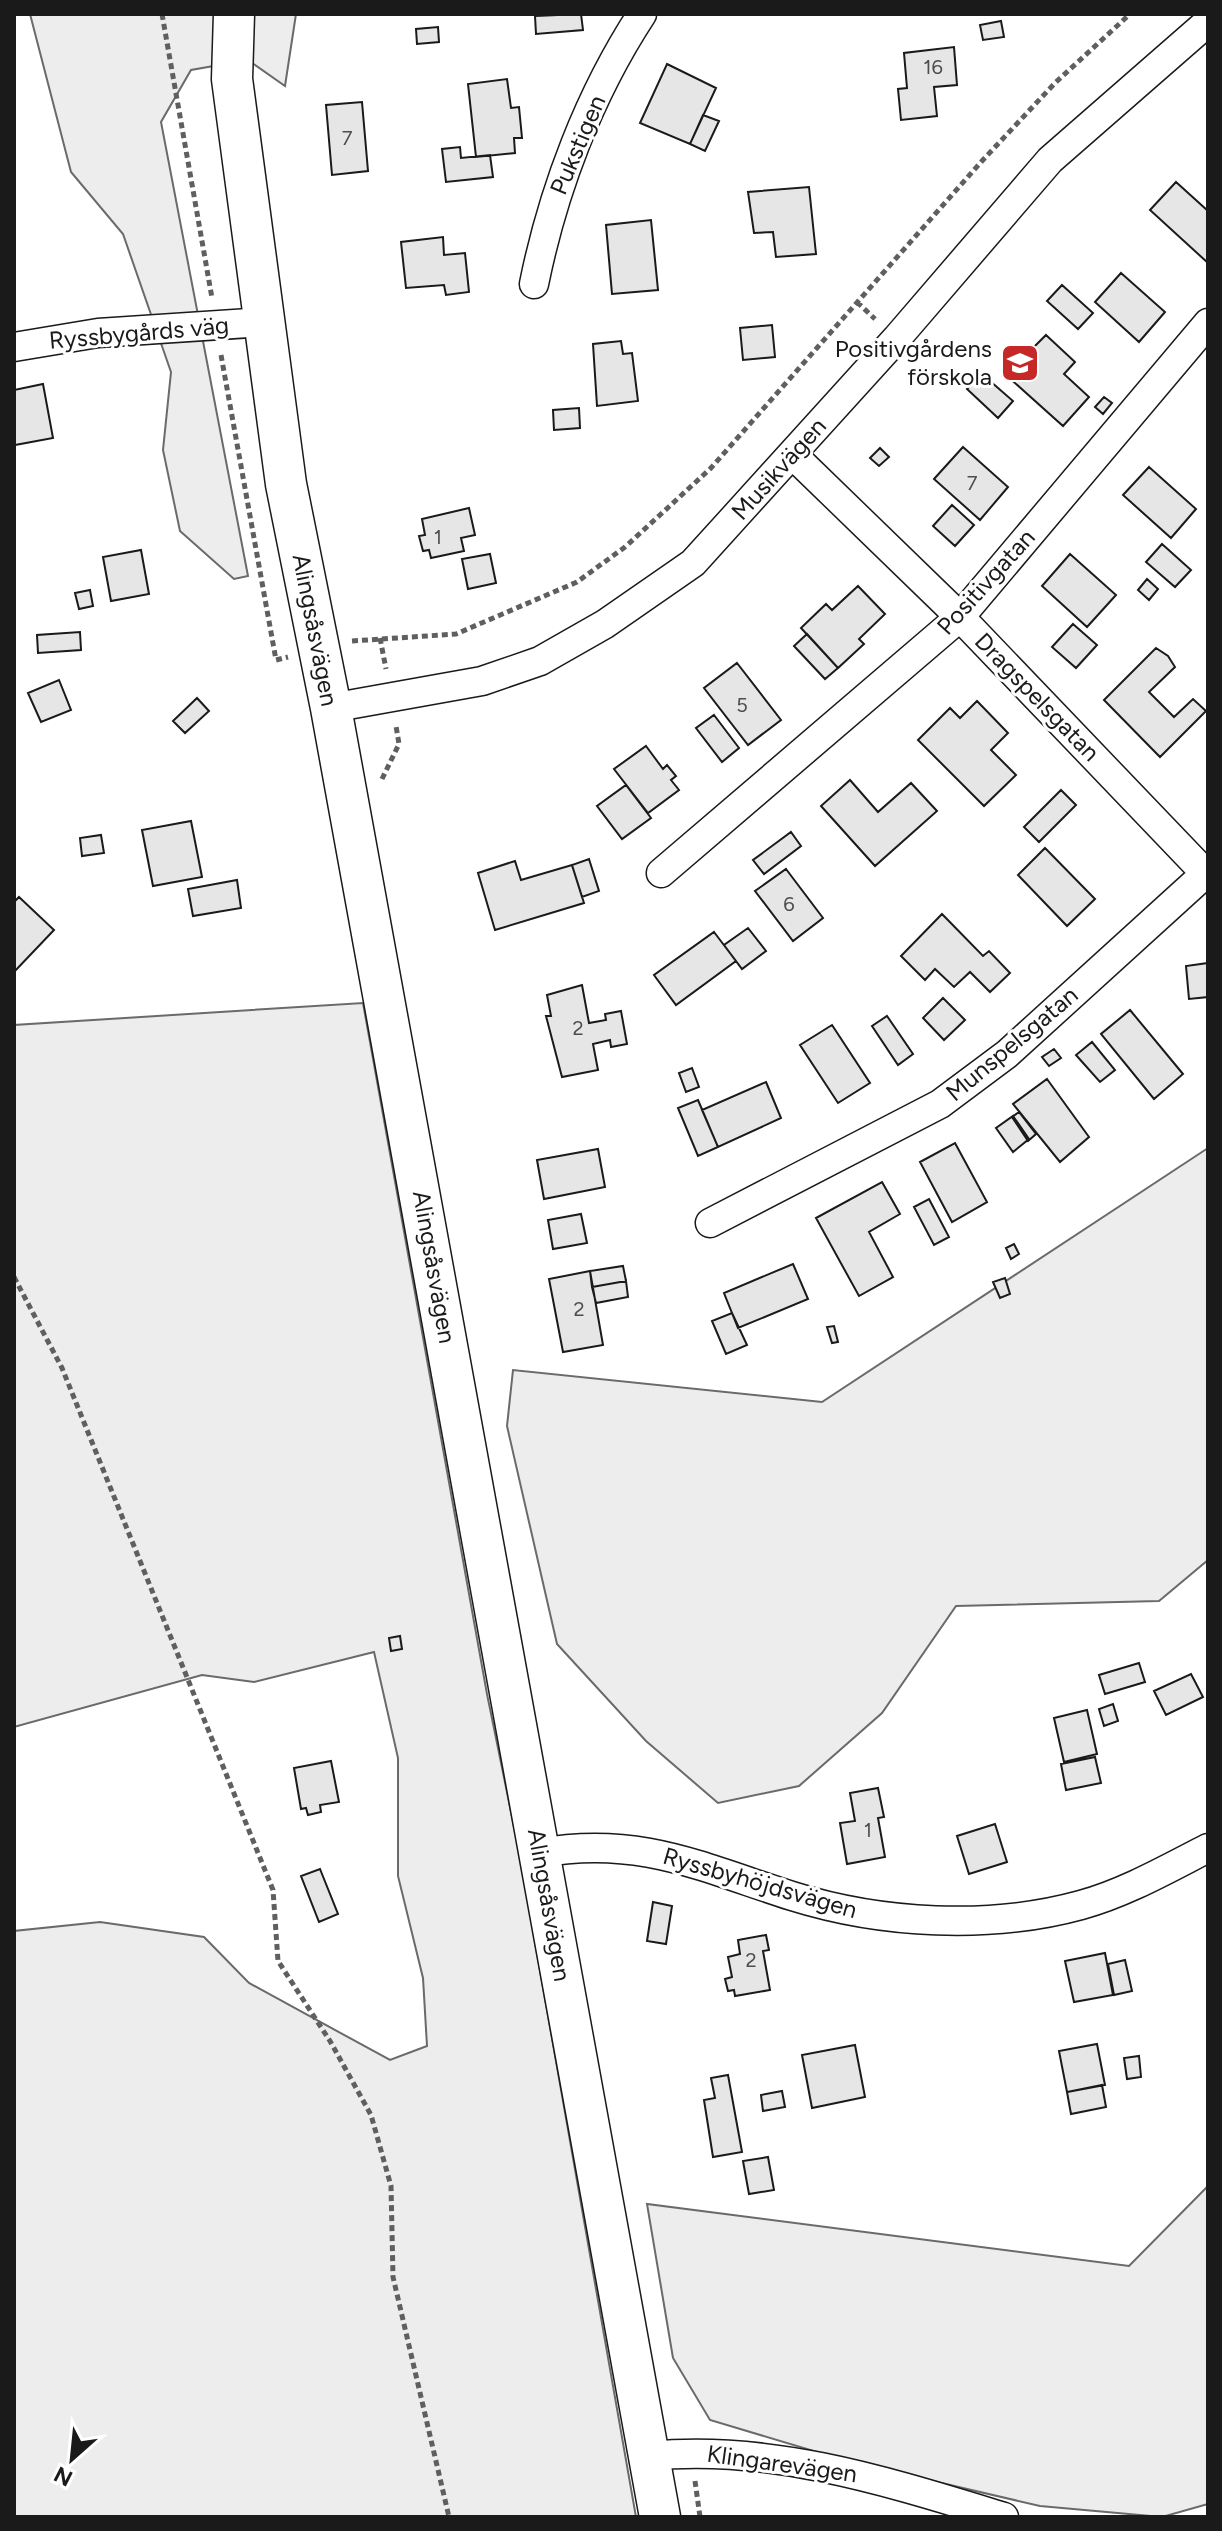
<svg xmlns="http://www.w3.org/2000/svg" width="1222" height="2531" font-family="Figtree,sans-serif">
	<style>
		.built { fill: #ededed; stroke: #6a6a6a; stroke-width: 2 }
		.building { fill: #e6e6e6; stroke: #1a1a1a; stroke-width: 2 }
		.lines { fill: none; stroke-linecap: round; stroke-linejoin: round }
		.street-casing { stroke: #1a1a1a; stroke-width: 31 }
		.secondary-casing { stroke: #1a1a1a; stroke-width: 43 }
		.path { stroke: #5f5f5f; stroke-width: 5; stroke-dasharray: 6 4; stroke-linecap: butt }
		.street { stroke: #fff; stroke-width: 28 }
		.secondary { stroke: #fff; stroke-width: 40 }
		.labels { text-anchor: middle; stroke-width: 6; stroke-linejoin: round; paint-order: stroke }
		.number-label { font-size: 20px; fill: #4d4d4d }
		.street-label { font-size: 24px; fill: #1a1a1a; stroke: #fff }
		.poi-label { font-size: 24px; fill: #1a1a1a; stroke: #fff; text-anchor: end }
	</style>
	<rect width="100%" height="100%" fill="#fff"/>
	<path class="built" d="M 30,14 L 296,14 L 285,86 L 248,60 L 191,70 L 161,122 L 248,576 L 234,579 L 180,531 L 163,450 L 171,372 L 123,234 L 71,172 Z
		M 363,1003 L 487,1694 L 520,1856 L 636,2517 L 14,2517 L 14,1931 L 100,1922 L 204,1937 L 249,1983 L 390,2060 L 427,2046 L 423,1978 L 398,1876 L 398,1758 L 374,1652 L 254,1682 L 202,1675 L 14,1727 L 14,1025 Z
		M 1208,1148 L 1208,1560 L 1159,1601 L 956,1606 L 882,1713 L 799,1786 L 718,1803 L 646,1741 L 557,1644 L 507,1426 L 513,1370 L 822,1402 Z
		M 1208,2186 L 1208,2504 L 1162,2517 L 1040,2506 L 847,2461 L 710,2420 L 673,2358 L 647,2204 L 1129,2266 Z"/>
	<path class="building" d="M 581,14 L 583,30 L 536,34 L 535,16 Z
		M 1001,21 L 1004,37 L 983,40 L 980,25 Z
		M 438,27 L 439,42 L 417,44 L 416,29 Z
		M 954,47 L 957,85 L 934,87 L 937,116 L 901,120 L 898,89 L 907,88 L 904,53 Z
		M 667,64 L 716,88 L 690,144 L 640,123 Z
		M 507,79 L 511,108 L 519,107 L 522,138 L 514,138 L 515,153 L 476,157 L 468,84 Z
		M 362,102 L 368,171 L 332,175 L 326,105 Z
		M 703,115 L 719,121 L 705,151 L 690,144 Z
		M 460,147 L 461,158 L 490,155 L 493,177 L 446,182 L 442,149 Z
		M 1176,182 L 1208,211 L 1208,263 L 1150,210 Z
		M 809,187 L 816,254 L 776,257 L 773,232 L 754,233 L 748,192 Z
		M 651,220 L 658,290 L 612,294 L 606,225 Z
		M 443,237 L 444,255 L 465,253 L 469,292 L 446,295 L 444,285 L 406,288 L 401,242 Z
		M 1121,273 L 1165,312 L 1139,342 L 1095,302 Z
		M 1062,285 L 1093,313 L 1078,329 L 1047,301 Z
		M 772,325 L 775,357 L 743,360 L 740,328 Z
		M 1046,335 L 1075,362 L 1064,374 L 1089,397 L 1063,426 L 1006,375 Z
		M 621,341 L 623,354 L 632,353 L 638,401 L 597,406 L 593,344 Z
		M 982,374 L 1013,401 L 998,418 L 967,389 Z
		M 43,384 L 53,438 L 15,445 L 14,390 Z
		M 1104,397 L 1112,403 L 1103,414 L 1095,407 Z
		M 579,408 L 580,428 L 554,430 L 553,410 Z
		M 963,447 L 1008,487 L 980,520 L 934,479 Z
		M 880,448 L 889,457 L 879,466 L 870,458 Z
		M 1149,467 L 1196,509 L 1171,538 L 1123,495 Z
		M 952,505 L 974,525 L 955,546 L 933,526 Z
		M 469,508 L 475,535 L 461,538 L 464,551 L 431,558 L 429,550 L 423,551 L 419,536 L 425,535 L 422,519 Z
		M 1162,544 L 1191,570 L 1175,587 L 1146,562 Z
		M 141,550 L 149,594 L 111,601 L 103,557 Z
		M 490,554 L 496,583 L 468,589 L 462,559 Z
		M 1070,554 L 1116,595 L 1087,627 L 1042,586 Z
		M 1147,579 L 1158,589 L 1149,600 L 1138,590 Z
		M 858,586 L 885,614 L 859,639 L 864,644 L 838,668 L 801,628 L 826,604 L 832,610 Z
		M 90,590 L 93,606 L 79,609 L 75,593 Z
		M 1073,624 L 1097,645 L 1076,668 L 1052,647 Z
		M 80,632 L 81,650 L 38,653 L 37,635 Z
		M 807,634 L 838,668 L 825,679 L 794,646 Z
		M 1156,648 L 1168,656 L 1175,667 L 1149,692 L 1174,717 L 1193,699 L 1206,711 L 1160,757 L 1104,700 Z
		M 737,663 L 781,720 L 748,745 L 704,688 Z
		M 59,680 L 71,710 L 41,722 L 28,693 Z
		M 197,698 L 209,711 L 185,733 L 173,721 Z
		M 977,701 L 1008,733 L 991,750 L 1016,775 L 984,806 L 918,740 L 950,708 L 960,718 Z
		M 714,715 L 739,748 L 722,762 L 696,728 Z
		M 646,746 L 663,769 L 667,765 L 676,776 L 671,780 L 679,790 L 648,813 L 614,769 Z
		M 850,780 L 878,812 L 911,783 L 937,811 L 875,866 L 821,806 Z
		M 626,785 L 651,818 L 622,839 L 597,806 Z
		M 1061,790 L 1076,805 L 1039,842 L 1024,827 Z
		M 191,821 L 202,877 L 153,886 L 142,830 Z
		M 791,832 L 801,846 L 764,874 L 753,860 Z
		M 101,835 L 104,853 L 82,856 L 80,838 Z
		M 1045,848 L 1095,899 L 1067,926 L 1018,875 Z
		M 589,859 L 599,891 L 582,897 L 572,865 Z
		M 515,861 L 521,880 L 572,865 L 584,903 L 495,930 L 478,873 Z
		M 786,869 L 823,918 L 793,941 L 755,891 Z
		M 237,880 L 241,908 L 193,916 L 188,889 Z
		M 19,897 L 54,930 L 14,972 L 14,902 Z
		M 942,914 L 983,956 L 989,951 L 1010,973 L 990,992 L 970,972 L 954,987 L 935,969 L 925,980 L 901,956 Z
		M 748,928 L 766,951 L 742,969 L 724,945 Z
		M 714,932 L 736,961 L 676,1005 L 654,975 Z
		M 1208,963 L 1208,997 L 1189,999 L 1186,966 Z
		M 582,985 L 589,1023 L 606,1020 L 605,1014 L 621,1011 L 627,1044 L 611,1047 L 610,1040 L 593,1044 L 598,1070 L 562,1077 L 546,1016 L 551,1016 L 547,995 Z
		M 943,998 L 965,1020 L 944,1040 L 923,1018 Z
		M 1130,1010 L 1183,1074 L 1154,1099 L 1101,1034 Z
		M 887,1016 L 913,1054 L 898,1065 L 872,1026 Z
		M 832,1025 L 870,1083 L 838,1103 L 800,1045 Z
		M 1092,1042 L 1115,1070 L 1100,1082 L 1076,1055 Z
		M 1054,1049 L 1061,1058 L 1049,1066 L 1042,1057 Z
		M 692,1068 L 699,1087 L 686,1092 L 679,1073 Z
		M 1047,1079 L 1089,1137 L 1060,1162 L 1013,1104 Z
		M 766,1082 L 781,1118 L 718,1147 L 702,1110 Z
		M 698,1100 L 718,1147 L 698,1156 L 678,1108 Z
		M 1019,1112 L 1036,1134 L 1028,1141 L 1012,1117 Z
		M 1013,1116 L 1029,1139 L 1013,1152 L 996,1128 Z
		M 955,1143 L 987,1202 L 952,1222 L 920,1162 Z
		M 598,1149 L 605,1187 L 544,1199 L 537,1160 Z
		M 882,1182 L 900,1214 L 869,1232 L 893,1277 L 859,1296 L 816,1218 Z
		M 929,1199 L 949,1237 L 934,1245 L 914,1207 Z
		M 581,1214 L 587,1243 L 553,1249 L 548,1220 Z
		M 1014,1244 L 1019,1254 L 1011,1259 L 1006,1248 Z
		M 793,1264 L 808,1299 L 738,1328 L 724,1293 Z
		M 623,1266 L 626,1281 L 592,1287 L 590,1271 Z
		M 590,1271 L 603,1345 L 563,1352 L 549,1279 Z
		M 1005,1278 L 1010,1294 L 1000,1298 L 993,1282 Z
		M 626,1281 L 628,1297 L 596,1303 L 592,1287 Z
		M 732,1313 L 747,1345 L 726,1354 L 712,1321 Z
		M 834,1326 L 838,1342 L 832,1343 L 827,1327 Z
		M 400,1636 L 402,1649 L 391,1651 L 389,1638 Z
		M 1139,1663 L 1145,1682 L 1105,1694 L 1099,1675 Z
		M 1191,1674 L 1203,1697 L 1166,1715 L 1154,1691 Z
		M 1113,1704 L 1118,1721 L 1104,1726 L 1099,1709 Z
		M 1087,1710 L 1097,1754 L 1064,1762 L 1054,1718 Z
		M 1095,1757 L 1101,1783 L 1066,1790 L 1061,1764 Z
		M 331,1761 L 339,1802 L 320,1805 L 321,1812 L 308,1815 L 306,1808 L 301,1809 L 294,1768 Z
		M 878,1788 L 884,1817 L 878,1818 L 885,1857 L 847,1864 L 840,1823 L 855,1821 L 850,1793 Z
		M 995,1824 L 1007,1862 L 969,1874 L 957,1836 Z
		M 320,1869 L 338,1914 L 319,1922 L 301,1876 Z
		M 653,1902 L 672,1906 L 666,1944 L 647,1941 Z
		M 766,1935 L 769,1950 L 763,1951 L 770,1990 L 735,1996 L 734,1990 L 728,1991 L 725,1979 L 732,1977 L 728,1957 L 740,1954 L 738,1940 Z
		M 1105,1953 L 1113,1995 L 1074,2002 L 1065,1961 Z
		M 1125,1960 L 1132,1991 L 1114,1995 L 1108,1964 Z
		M 1097,2044 L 1105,2085 L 1067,2092 L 1059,2051 Z
		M 855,2045 L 865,2097 L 812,2108 L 802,2055 Z
		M 1139,2056 L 1141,2077 L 1127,2079 L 1124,2058 Z
		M 728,2075 L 742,2152 L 713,2157 L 704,2100 L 715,2098 L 711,2078 Z
		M 1102,2085 L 1106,2107 L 1071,2114 L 1067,2092 Z
		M 782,2091 L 785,2107 L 763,2111 L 761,2095 Z
		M 768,2157 L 774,2190 L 749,2194 L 743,2161 Z"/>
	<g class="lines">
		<g class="street-casing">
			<path id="street" d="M 534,284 C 553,190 589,95 642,14
				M 14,347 L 98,333 L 265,322
				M 793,455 L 960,617 L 1208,876
				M 331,708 L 482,681 L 540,661 L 605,624 L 693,563 L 897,338 L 1050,160 L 1208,22
				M 661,873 L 960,617 L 1208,323
				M 710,1223 L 940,1104 L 1007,1054 L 1205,874
				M 539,1853 C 638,1835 701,1867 792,1896 C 881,1924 990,1930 1081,1905 C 1125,1893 1167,1869 1208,1848
				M 650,2456 C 772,2444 889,2482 1004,2517"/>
		</g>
		<g class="secondary-casing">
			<path id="secondary" d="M 234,14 L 232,79 L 286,484 L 331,708 L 660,2517"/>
		</g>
		<path class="path" d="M 162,14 L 212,298
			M 857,302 L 875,319
			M 221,355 L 276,660 L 288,657
			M 380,638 L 386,669
			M 352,641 L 456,634 L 577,582 L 625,547 L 710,469 L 982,161 L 1055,83 L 1130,14
			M 382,779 L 399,744 L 396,726
			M 14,1277 L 62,1368 L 273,1890 L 278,1961 L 330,2041 L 371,2115 L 391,2186 L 393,2277 L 449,2517
			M 695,2481 L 700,2517"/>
		<use href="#street" class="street"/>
		<use href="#secondary" class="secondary"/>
	</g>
	<defs>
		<g id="school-square" transform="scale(2)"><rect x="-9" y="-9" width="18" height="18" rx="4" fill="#c62828" stroke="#fff"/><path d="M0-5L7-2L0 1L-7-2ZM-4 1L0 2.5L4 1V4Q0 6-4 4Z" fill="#fff"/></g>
	</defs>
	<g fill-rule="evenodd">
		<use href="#school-square" x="1020" y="363"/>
	</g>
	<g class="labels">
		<g class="number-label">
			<text x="933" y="74">16</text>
			<text x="347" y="145">7</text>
			<text x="972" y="490">7</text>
			<text x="438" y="544">1</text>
			<text x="742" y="712">5</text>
			<text x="789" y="911">6</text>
			<text x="578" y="1035">2</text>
			<text x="579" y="1316">2</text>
			<text x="868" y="1837">1</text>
			<text x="751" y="1967">2</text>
		</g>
		<g class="street-label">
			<text transform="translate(578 145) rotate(-67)" y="8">Pukstigen</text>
			<text transform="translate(139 333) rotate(-5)" y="8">Ryssbygårds väg</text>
			<text transform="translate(779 469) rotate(-48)" y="8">Musikvägen</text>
			<text transform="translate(986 582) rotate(-48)" y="8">Positivgatan</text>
			<text transform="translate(315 630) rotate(79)" y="8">Alingsåsvägen</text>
			<text transform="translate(1037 697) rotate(46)" y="8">Dragspelsgatan</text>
			<text transform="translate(1012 1044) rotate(-40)" y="8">Munspelsgatan</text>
			<text transform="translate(434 1267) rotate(80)" y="8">Alingsåsvägen</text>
			<text transform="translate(760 1883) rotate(16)" y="8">Ryssbyhöjdsvägen</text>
			<text transform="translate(549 1905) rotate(80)" y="8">Alingsåsvägen</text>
			<text transform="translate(782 2464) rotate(8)" y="8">Klingarevägen</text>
		</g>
		<g class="poi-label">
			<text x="992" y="357">Positivgårdens<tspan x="992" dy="28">förskola</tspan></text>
		</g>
	</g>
	<rect width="1222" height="2531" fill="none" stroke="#1a1a1a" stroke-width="32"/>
	<g transform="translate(72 2459) rotate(207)" stroke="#ffffff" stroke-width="6" paint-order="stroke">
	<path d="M0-6L14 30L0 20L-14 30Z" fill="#1a1a1a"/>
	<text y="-12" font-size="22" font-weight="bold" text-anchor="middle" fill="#1a1a1a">N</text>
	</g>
</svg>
